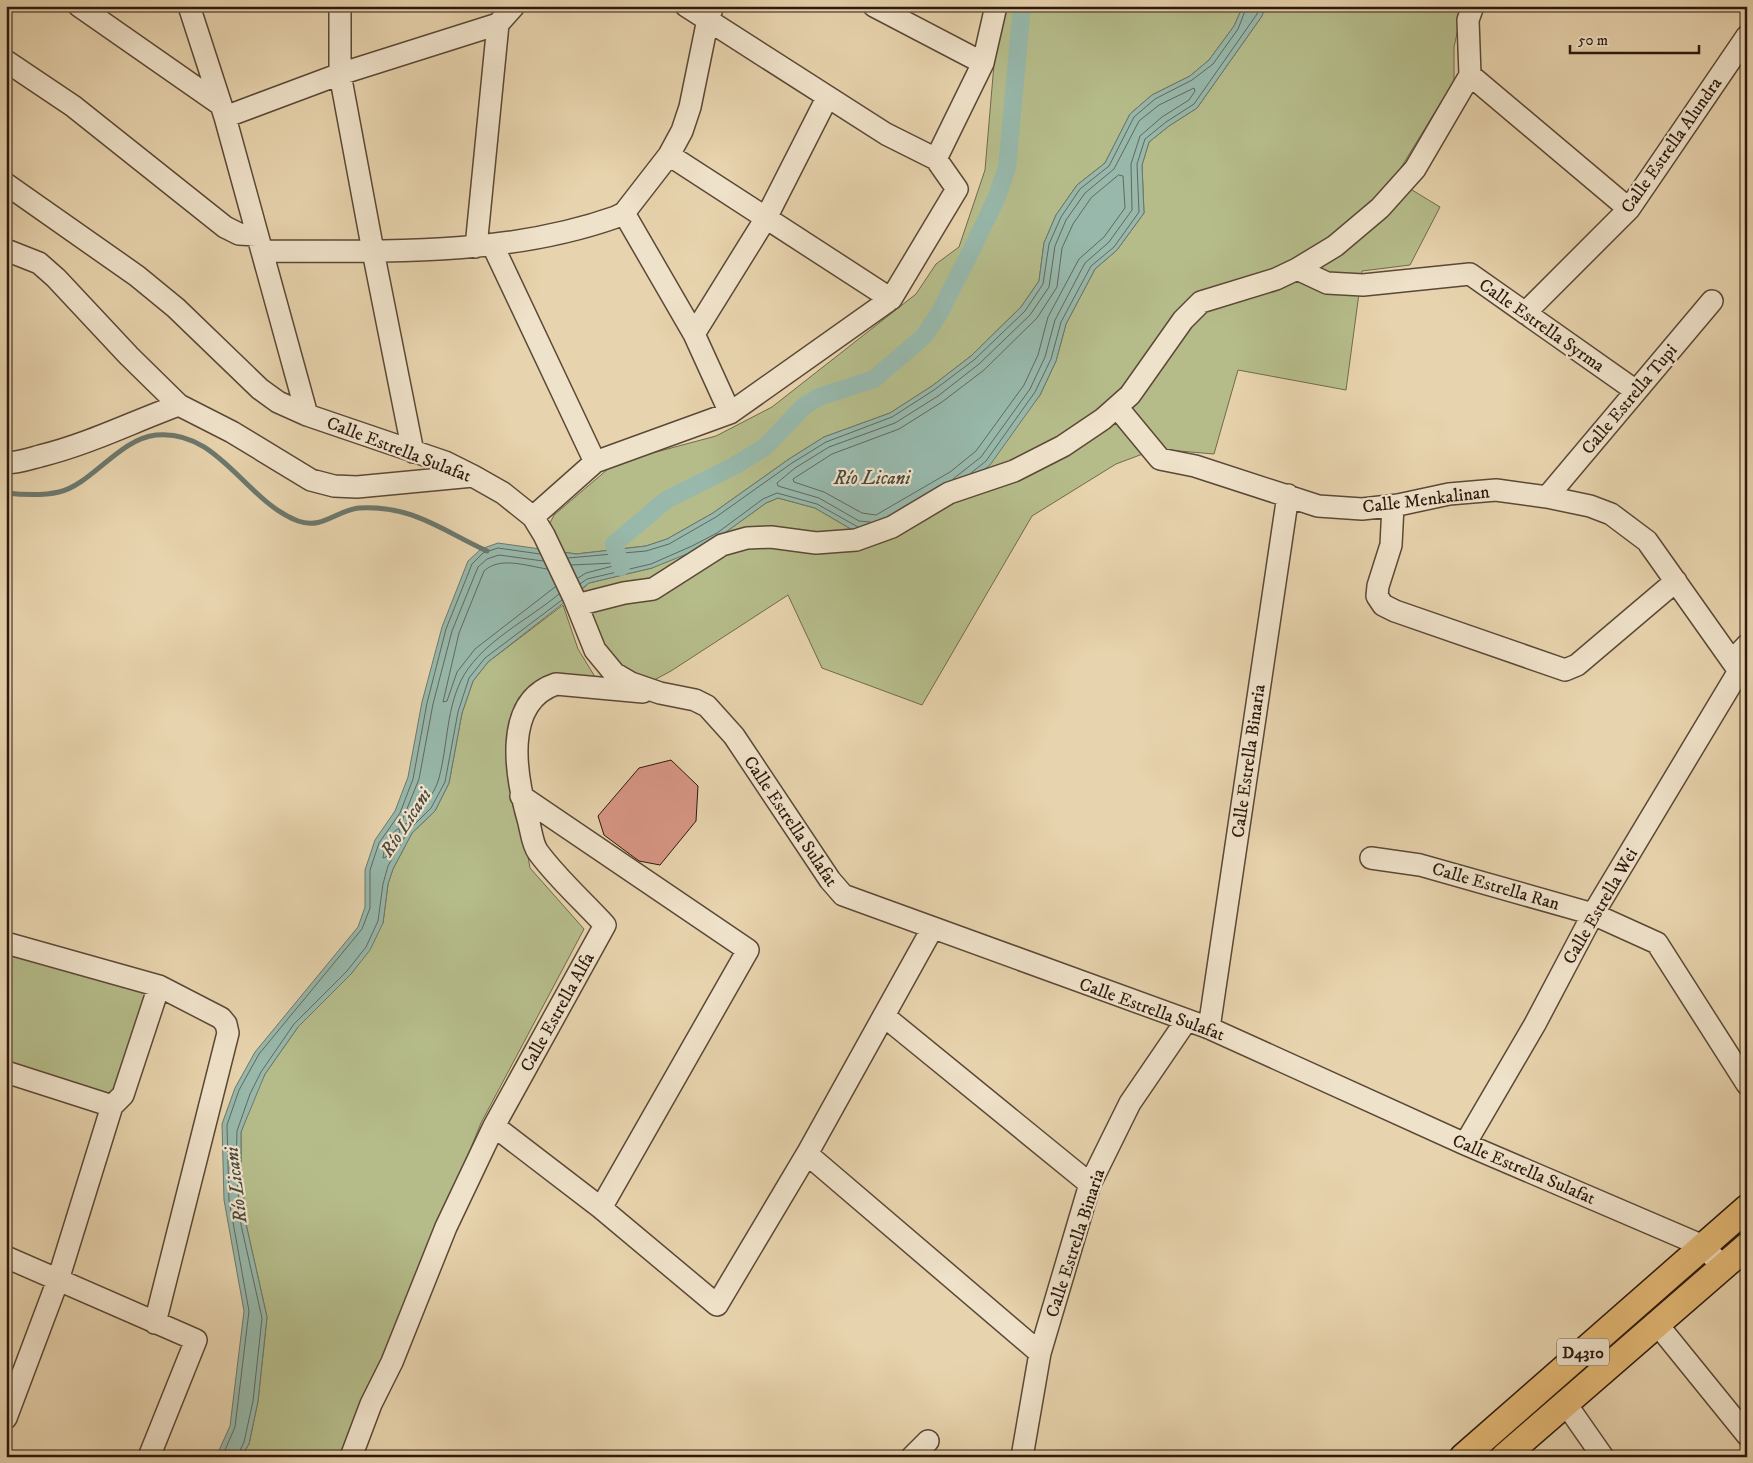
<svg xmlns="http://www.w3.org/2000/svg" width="1753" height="1463" font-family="'IM FELL DW Pica',serif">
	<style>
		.green { fill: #b5bc8a; stroke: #706a4c }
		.water { fill: #97b8ab; stroke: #6c786c }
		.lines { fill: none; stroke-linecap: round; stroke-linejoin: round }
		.shore { stroke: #62685c; stroke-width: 1 }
		.stream { stroke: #6c786c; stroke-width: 5 }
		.canal { stroke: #97b8ab; stroke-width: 18 }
		.building { fill: #d69583; stroke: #2c190e }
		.minor-casing { stroke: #5b4836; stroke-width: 24 }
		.major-casing { stroke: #2c190e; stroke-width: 29 }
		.minor { stroke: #efe2ca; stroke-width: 21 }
		.major { stroke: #e4ba76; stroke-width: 26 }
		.labels { text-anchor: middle; stroke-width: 4.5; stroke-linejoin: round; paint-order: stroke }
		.shield { fill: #efe2ca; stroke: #665546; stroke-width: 1 }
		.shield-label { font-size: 16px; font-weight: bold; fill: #2c190e }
		.street-label { font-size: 18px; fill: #2c190e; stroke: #efe2ca }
		.water-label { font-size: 19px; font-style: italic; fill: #4c493d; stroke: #efe2ca }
	</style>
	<rect width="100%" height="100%" fill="#e7d3ad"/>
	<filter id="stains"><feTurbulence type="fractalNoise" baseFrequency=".004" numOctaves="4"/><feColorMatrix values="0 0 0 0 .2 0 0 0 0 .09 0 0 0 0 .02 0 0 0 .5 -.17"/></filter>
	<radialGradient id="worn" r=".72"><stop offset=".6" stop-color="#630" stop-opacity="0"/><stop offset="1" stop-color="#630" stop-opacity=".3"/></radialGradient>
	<path class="green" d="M 1006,6 L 1243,6 L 1234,26 L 1209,60 L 1190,76 L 1152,95 L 1130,114 L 1105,163 L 1077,185 L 1056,215 L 1044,243 L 1039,281 L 1021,307 L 971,356 L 932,386 L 890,413 L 824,437 L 789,459 L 713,513 L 667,539 L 646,546 L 576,554 L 563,552 L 548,527 L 554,515 L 615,463 L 716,436 L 772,407 L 916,294 L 936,264 L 959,247 L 985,170 L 994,64 Z
		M 1265,6 L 1463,6 L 1454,47 L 1454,81 L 1394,179 L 1440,207 L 1410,265 L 1362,271 L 1346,390 L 1238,370 L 1214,454 L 1156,449 L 1116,464 L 1032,516 L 922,705 L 822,668 L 788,595 L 671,671 L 643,686 L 606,651 L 580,591 L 589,583 L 652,568 L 719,537 L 766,503 L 778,498 L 815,508 L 856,532 L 1018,424 L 1040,395 L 1056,361 L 1066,324 L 1095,269 L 1117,250 L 1144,213 L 1142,165 L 1149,142 L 1169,126 L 1197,108 L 1262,16 Z
		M 563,605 L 578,649 L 600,685 L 526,693 L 511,718 L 508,742 L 530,868 L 584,929 L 481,1123 L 345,1457 L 241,1457 L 249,1444 L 258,1401 L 267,1317 L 246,1224 L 241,1168 L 241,1132 L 254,1096 L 265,1074 L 298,1027 L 351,974 L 383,923 L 388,884 L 393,869 L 412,833 L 435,811 L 449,783 L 462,713 L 473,681 L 488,662 Z
		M 6,953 L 149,994 L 111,1097 L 6,1063 Z"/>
	<path class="water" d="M 1243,6 L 1265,6 L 1262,16 L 1197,108 L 1169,126 L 1149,142 L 1142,165 L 1144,213 L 1117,250 L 1095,269 L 1066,324 L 1056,361 L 1040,395 L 990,465 L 961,487 L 856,532 L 815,508 L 778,498 L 766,503 L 719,537 L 694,551 L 652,568 L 589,583 L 488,662 L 473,681 L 462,713 L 449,783 L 435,811 L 412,833 L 393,869 L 388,884 L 383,923 L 370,950 L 351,974 L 298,1027 L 265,1074 L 241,1132 L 241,1168 L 246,1224 L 267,1317 L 258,1401 L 249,1444 L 241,1457 L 216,1457 L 230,1426 L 244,1311 L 224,1200 L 222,1124 L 235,1088 L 255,1052 L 358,927 L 365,907 L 365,870 L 375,840 L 395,811 L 408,777 L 422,702 L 442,627 L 468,561 L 481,549 L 498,543 L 576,554 L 646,546 L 667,539 L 713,513 L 789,459 L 824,437 L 890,413 L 932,386 L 971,356 L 1021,307 L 1039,281 L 1044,243 L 1056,215 L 1077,185 L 1105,163 L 1130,114 L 1152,95 L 1190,76 L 1209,60 L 1234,26 Z"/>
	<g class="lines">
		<path class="shore" d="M 1119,175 L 1123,176 L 1125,208 L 1104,237 L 1079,259 L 1048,317 L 1038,355 L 1024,385 L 976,451 L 950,472 L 876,515 L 862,513 L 824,492 L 794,482 L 793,479 L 832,454 L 899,429 L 942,402 L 984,370 L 1037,318 L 1057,287 L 1062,248 L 1073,224 L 1091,198 Z
			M 971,473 L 986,461 L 1035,392 L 1051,359 L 1061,322 L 1091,266 L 1114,247 L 1139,212 L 1137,164 L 1145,139 L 1166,122 L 1194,104 L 1257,14 L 1260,6
			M 870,522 L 859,521 L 819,498 L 778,486 L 777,483 L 795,468 L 829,447 L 895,423 L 938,396 L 979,364 L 1030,315 L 1049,287 L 1055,246 L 1066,220 L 1085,193 L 1114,169 L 1139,121 L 1159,105 L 1194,88 L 1195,91 L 1189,100 L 1162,117 L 1140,136 L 1131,164 L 1132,210 L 1109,242 L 1085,263 L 1055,320 L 1045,357 L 1030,389 L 981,457 L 953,479
			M 568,558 L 646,551 L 669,544 L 716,517 L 792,463 L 826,442 L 892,417 L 934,390 L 974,360 L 1025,311 L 1043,284 L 1049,244 L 1061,217 L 1080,189 L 1109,166 L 1134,117 L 1155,99 L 1192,80 L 1213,64 L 1238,29 L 1247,6
			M 543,561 L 499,555 L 487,559 L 478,567 L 452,631 L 433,704 L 419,779 L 402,821 L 403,824 L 406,824 C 419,811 434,797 439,778 C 448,745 446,706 464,675 C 485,640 528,620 559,594
			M 571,565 L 614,563 L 613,566 L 586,573 L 578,578
			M 547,569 C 527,566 500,556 484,571 L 459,633 L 443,702 L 447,701 L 457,672 L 475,649 L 555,587
			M 580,584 L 587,579 L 651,564 L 692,546 L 717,533 L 763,499 L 777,493 L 817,504 L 858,527
			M 399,829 L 400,832 L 386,857 L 383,858 L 385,845 L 396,830 Z
			M 222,1457 L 235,1427 L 249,1311 L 229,1200 L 227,1125 L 239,1090 L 259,1054 L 362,929 L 370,908 L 370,870 L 379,843 L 400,813 L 413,779 L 427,703 L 446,629 L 472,564 L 483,553 L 498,548 L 540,554
			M 237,1457 L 244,1442 L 253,1401 L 262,1318 L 241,1225 L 236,1169 L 237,1131 L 250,1094 L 261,1072 L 294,1024 L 347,971 L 366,947 L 378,921 L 383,884 L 388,866 L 408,831 L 431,808 L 445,782 L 458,712 L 469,678 L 485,658 L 562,600"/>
		<path class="stream" d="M 6,493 C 24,495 42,496 59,492 C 91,485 119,439 156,435 C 219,429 245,501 298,521 C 322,530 337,510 359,508 C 413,505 441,530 487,551"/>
		<path class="canal" d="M 621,567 L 614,544 L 666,500 L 734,466 L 765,447 L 804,406 L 819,397 L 874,379 L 924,336 L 940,312 L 971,251 L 996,199 L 1007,168 L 1022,6"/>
	</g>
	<path class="building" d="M 671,760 L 698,786 L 696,821 L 660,865 L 639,861 L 604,835 L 598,816 L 639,768 Z"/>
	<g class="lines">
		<g class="minor-casing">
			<path id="minor" d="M 79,6 L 221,105
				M 189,6 L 225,117 L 307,415
				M 340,6 L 340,74 L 373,251 L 413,452
				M 686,6 L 886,134 L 936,159
				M 874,6 L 983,63
				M 6,61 L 73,106 L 225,227 L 239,234 L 257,235
				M 1470,75 L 1629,209
				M 225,117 L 340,74 L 498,24 L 514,6
				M 669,155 L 891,299
				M 6,184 L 137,276 L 176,308 L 260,389 L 278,402 L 307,415 L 445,462 L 473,476 L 503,493 L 533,517 L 544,535 L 574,598 L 595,650 L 614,673 L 631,683 L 660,693 L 695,700 L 707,706 L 734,736 L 830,880 L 843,895 L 1209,1028 L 1465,1144 L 1703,1246 L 1723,1267
				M 624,213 L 694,334 L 730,413
				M 493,246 L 595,462
				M 476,247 L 498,24
				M 6,250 L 39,263 L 56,278 L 129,356 L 179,405 L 232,432 L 311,480 L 334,486 L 357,487 L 473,476
				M 262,251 C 380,251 503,257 616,217 L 624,213 L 669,155 L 682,131 L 690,107 L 708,19 L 713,6
				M 1297,269 L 1327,283 L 1363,285 L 1470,274 L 1636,391
				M 1525,313 L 1629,209 L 1747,36
				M 694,334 L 766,218 L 827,98
				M 1117,407 L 1160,459 L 1195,466 L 1318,506 L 1362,509 L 1398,505 L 1449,494 L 1496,490 L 1547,497 L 1590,506 L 1611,514 L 1647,541 L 1739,671 L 1747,677
				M 6,463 C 18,463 29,459 40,456 C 89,444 132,422 179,405
				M 1547,497 L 1712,301
				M 1393,506 L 1391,545 L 1378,586 L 1377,596 L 1383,605 L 1395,611 L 1565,670 L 1577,665 L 1676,581
				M 533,517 L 595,462 L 730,413 L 891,299 L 957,189 L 936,159 L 983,63 L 996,6
				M 577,605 L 624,593 L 653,589 L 722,545 L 747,538 L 771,537 L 816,543 L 856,540 L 892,527 L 949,493 L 1014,471 L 1063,446 L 1103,419 L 1130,395 L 1183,320 L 1201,302 L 1276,279 L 1297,269 L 1335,246 L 1380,208 L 1415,169 L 1470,75 L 1468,20 L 1473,6
				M 1732,661 L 1747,645
				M 521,796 L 748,950 L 601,1208
				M 1371,858 L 1420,865 L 1593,914 L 1657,943 L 1747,1084
				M 6,943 L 159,986 L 221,1018 L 226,1024 L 228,1033 L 155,1323
				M 884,1016 L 1090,1184
				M 1209,1028 L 1288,495
				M 6,1072 L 112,1106
				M 494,1126 L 601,1208 L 717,1305 L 807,1154 L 932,929
				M 1465,1144 L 1535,1024 L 1593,914 L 1739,671
				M 807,1154 L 1040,1353
				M 6,1257 L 196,1340 L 149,1457
				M 1657,1324 L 1747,1435
				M 1566,1404 L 1603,1457
				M 6,1418 L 58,1280 L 112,1106 L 123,1095 L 159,986
				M 351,1457 L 371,1404 L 392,1362 L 446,1227 L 494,1126 L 605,925 C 583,901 557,878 538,852 C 532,844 531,829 528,819 C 516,777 502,702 556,684 L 643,692
				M 912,1457 L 928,1441
				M 1022,1457 L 1040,1353 L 1090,1184 L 1130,1103 L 1186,1021"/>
		</g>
		<g class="major-casing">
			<path id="major" d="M 1463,1457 L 1747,1208
				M 1504,1457 L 1747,1246"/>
		</g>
		<use href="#minor" class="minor"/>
		<use href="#major" class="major"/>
	</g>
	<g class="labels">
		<rect class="shield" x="1557" y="1338.5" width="52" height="27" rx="4"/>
		<g class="shield-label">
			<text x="1583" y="1358">D4310</text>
		</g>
		<g class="street-label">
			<text transform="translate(1671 145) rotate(-55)" y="6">Calle Estrella Alundra</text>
			<text transform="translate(1542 325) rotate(35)" y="6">Calle Estrella Syrma</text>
			<text transform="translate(1629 399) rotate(-50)" y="6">Calle Estrella Tupi</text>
			<text transform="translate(399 449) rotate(21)" y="6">Calle Estrella Sulafat</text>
			<text transform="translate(1426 499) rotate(-7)" y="6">Calle Menkalinan</text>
			<text transform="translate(1248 761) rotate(-82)" y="6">Calle Estrella Binaria</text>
			<text transform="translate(791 821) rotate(56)" y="6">Calle Estrella Sulafat</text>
			<text transform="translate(1496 886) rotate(16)" y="6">Calle Estrella Ran</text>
			<text transform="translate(1600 906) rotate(-60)" y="6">Calle Estrella Wei</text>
			<text transform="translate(1152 1009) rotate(20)" y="6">Calle Estrella Sulafat</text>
			<text transform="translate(557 1012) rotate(-61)" y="6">Calle Estrella Alfa</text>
			<text transform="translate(1524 1169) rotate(23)" y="6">Calle Estrella Sulafat</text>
			<text transform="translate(1075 1243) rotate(-72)" y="6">Calle Estrella Binaria</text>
		</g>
		<g class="water-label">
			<text x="872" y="484">Río Licani</text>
			<text transform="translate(405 822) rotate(-57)" y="7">Río Licani</text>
			<text transform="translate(235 1185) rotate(-97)" y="7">Río Licani</text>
		</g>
	</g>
	<rect width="1753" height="1463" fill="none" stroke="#e7d3ad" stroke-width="25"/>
	<rect x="8" y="8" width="1738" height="1448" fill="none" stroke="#2c190e" stroke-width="2.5"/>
	<rect x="12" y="12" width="1728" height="1438" fill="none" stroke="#2c190e"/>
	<path d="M1570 45v8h129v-8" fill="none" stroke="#2c190e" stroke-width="2.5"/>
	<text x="1578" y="45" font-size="15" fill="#2c190e" stroke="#efe2ca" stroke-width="4" paint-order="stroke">50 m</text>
	<rect width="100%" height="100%" filter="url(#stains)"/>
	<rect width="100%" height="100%" fill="url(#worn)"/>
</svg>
